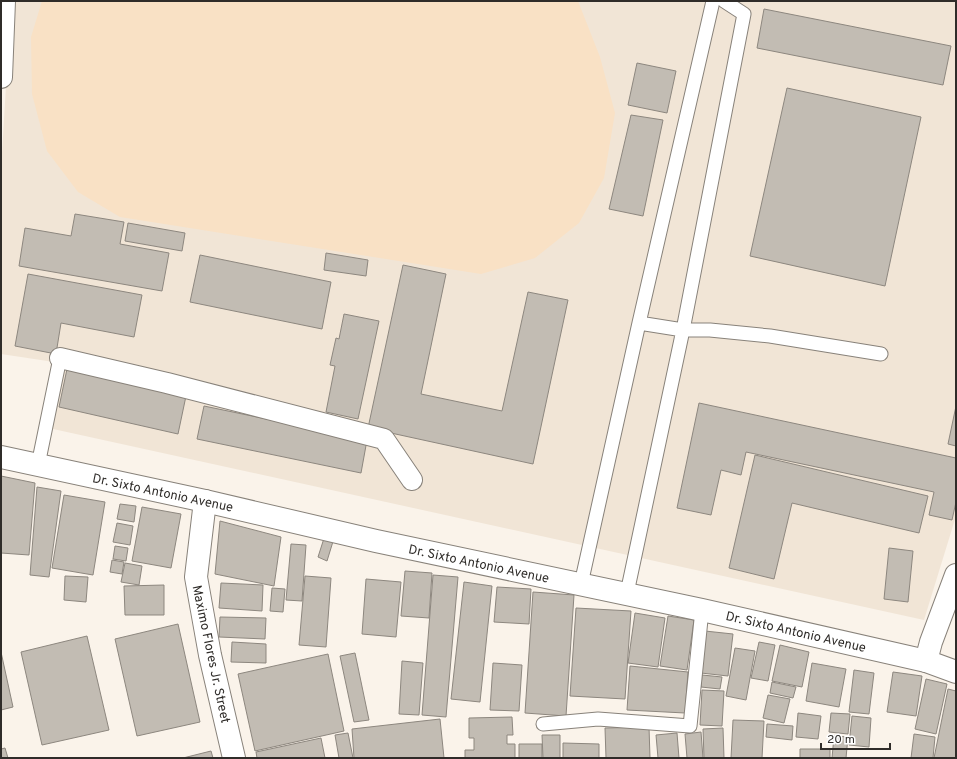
<svg xmlns="http://www.w3.org/2000/svg" width="957" height="759" font-family="Overpass,sans-serif">
	<style>
		.built { fill: #f1e5d6 }
		.green { fill: #f9e1c5 }
		.building { fill: #c2bcb3; stroke: #8d877f }
		.lines { fill: none; stroke-linecap: round; stroke-linejoin: round }
		.service-casing { stroke: #88827a; stroke-width: 15 }
		.pedestrian-casing { stroke: #88827a; stroke-width: 22 }
		.minor-casing { stroke: #88827a; stroke-width: 24 }
		.secondary-casing { stroke: #88827a; stroke-width: 24 }
		.service { stroke: #fff; stroke-width: 13 }
		.pedestrian { stroke: #fff; stroke-width: 20 }
		.minor { stroke: #fff; stroke-width: 22 }
		.secondary { stroke: #fff; stroke-width: 22 }
		.labels { text-anchor: middle; stroke-width: 3.5; stroke-linejoin: round; paint-order: stroke }
		.street-label { font-size: 13px; fill: #2f2c29; stroke: #fff }
	</style>
	<rect width="100%" height="100%" fill="#faf3ea"/>
	<path class="built" d="M 11,1 L 956,1 L 956,516 L 924,620 L 44,427 L 54,362 L 1,354 L 1,170 Z"/>
	<path class="green" d="M 42,1 L 578,1 L 600,57 L 615,113 L 604,178 L 579,223 L 535,258 L 481,274 L 120,217 L 78,192 L 47,151 L 32,94 L 31,37 Z"/>
	<path class="building" d="M 764,9 L 951,46 L 943,85 L 757,48 Z
		M 637,63 L 676,71 L 667,113 L 628,105 Z
		M 787,88 L 921,117 L 885,286 L 750,256 Z
		M 631,115 L 663,120 L 643,216 L 609,209 Z
		M 75,214 L 124,222 L 120,244 L 169,253 L 162,291 L 19,266 L 25,228 L 71,236 Z
		M 128,223 L 185,233 L 182,251 L 125,241 Z
		M 326,253 L 368,260 L 366,276 L 324,270 Z
		M 200,255 L 331,282 L 322,329 L 190,302 Z
		M 403,265 L 446,274 L 421,394 L 502,411 L 528,292 L 568,300 L 533,464 L 368,428 Z
		M 28,274 L 142,295 L 134,337 L 61,323 L 56,354 L 15,346 Z
		M 344,314 L 379,321 L 358,419 L 326,412 L 335,366 L 330,365 L 336,338 L 339,339 Z
		M 67,369 L 186,396 L 178,434 L 59,407 Z
		M 699,403 L 956,458 L 956,502 L 952,520 L 929,515 L 934,492 L 746,452 L 741,475 L 721,470 L 711,515 L 677,508 Z
		M 204,406 L 367,440 L 361,473 L 197,439 Z
		M 956,406 L 956,446 L 948,444 Z
		M 755,455 L 928,496 L 919,533 L 792,503 L 774,579 L 729,568 Z
		M 1,476 L 35,483 L 29,555 L 1,553 Z
		M 37,487 L 61,491 L 49,577 L 30,575 Z
		M 64,495 L 105,502 L 93,575 L 52,568 Z
		M 120,504 L 136,506 L 134,522 L 117,519 Z
		M 142,507 L 181,514 L 171,568 L 132,561 Z
		M 220,521 L 281,537 L 274,586 L 215,574 Z
		M 117,523 L 133,526 L 130,545 L 113,542 Z
		M 326,532 L 335,535 L 327,561 L 318,557 Z
		M 291,544 L 306,545 L 302,601 L 286,600 Z
		M 115,546 L 128,548 L 126,561 L 113,559 Z
		M 889,548 L 913,551 L 908,602 L 884,599 Z
		M 112,560 L 124,562 L 122,574 L 110,572 Z
		M 125,563 L 142,566 L 139,585 L 121,582 Z
		M 405,571 L 432,573 L 429,618 L 401,616 Z
		M 433,575 L 458,577 L 446,717 L 422,715 Z
		M 65,576 L 88,577 L 86,602 L 64,600 Z
		M 305,576 L 331,578 L 326,647 L 299,645 Z
		M 366,579 L 401,582 L 396,637 L 362,634 Z
		M 464,582 L 492,586 L 480,702 L 451,699 Z
		M 221,583 L 263,585 L 262,611 L 219,608 Z
		M 164,585 L 164,615 L 125,615 L 124,586 Z
		M 497,587 L 531,589 L 529,624 L 494,622 Z
		M 272,588 L 285,589 L 283,612 L 270,611 Z
		M 533,592 L 574,595 L 566,716 L 525,713 Z
		M 576,608 L 631,611 L 625,699 L 570,696 Z
		M 635,613 L 665,618 L 658,667 L 628,663 Z
		M 668,616 L 694,620 L 687,670 L 660,666 Z
		M 220,617 L 266,618 L 265,639 L 219,637 Z
		M 178,624 L 200,722 L 137,736 L 115,639 Z
		M 705,631 L 733,634 L 728,676 L 701,673 Z
		M 87,636 L 109,730 L 42,745 L 21,652 Z
		M 232,642 L 266,644 L 266,663 L 231,662 Z
		M 759,642 L 775,645 L 768,681 L 751,678 Z
		M 780,645 L 809,652 L 802,687 L 772,681 Z
		M 735,648 L 755,651 L 746,700 L 726,696 Z
		M 1,652 L 13,707 L 1,710 Z
		M 355,653 L 369,720 L 354,722 L 340,656 Z
		M 328,654 L 344,731 L 255,751 L 238,674 Z
		M 402,661 L 423,663 L 419,715 L 399,714 Z
		M 493,663 L 522,665 L 519,711 L 490,710 Z
		M 812,663 L 846,669 L 839,707 L 806,701 Z
		M 630,666 L 688,672 L 685,713 L 627,710 Z
		M 854,670 L 874,673 L 869,714 L 849,712 Z
		M 893,672 L 922,676 L 916,716 L 887,712 Z
		M 702,675 L 722,677 L 720,689 L 701,687 Z
		M 926,679 L 947,684 L 936,734 L 915,729 Z
		M 772,682 L 796,687 L 793,698 L 770,693 Z
		M 948,689 L 956,691 L 956,758 L 934,758 Z
		M 702,690 L 724,691 L 722,726 L 700,725 Z
		M 768,695 L 790,699 L 784,723 L 763,718 Z
		M 798,713 L 821,716 L 818,739 L 796,737 Z
		M 831,713 L 850,714 L 848,734 L 829,732 Z
		M 852,716 L 871,718 L 869,747 L 849,745 Z
		M 512,717 L 513,735 L 507,735 L 507,744 L 515,744 L 515,758 L 465,758 L 465,750 L 474,750 L 474,738 L 469,738 L 469,718 Z
		M 440,719 L 444,758 L 354,758 L 352,729 Z
		M 733,720 L 764,721 L 762,758 L 731,758 Z
		M 767,724 L 793,726 L 792,740 L 766,737 Z
		M 649,727 L 650,758 L 606,758 L 605,728 Z
		M 723,728 L 724,758 L 704,758 L 703,729 Z
		M 701,732 L 703,758 L 687,758 L 685,734 Z
		M 348,733 L 353,758 L 339,758 L 335,735 Z
		M 677,733 L 679,758 L 658,758 L 656,735 Z
		M 914,734 L 935,737 L 933,758 L 911,758 Z
		M 542,735 L 560,735 L 560,758 L 543,758 Z
		M 834,736 L 848,737 L 846,758 L 832,758 Z
		M 321,738 L 325,758 L 257,758 L 256,752 Z
		M 563,743 L 599,744 L 599,758 L 563,758 Z
		M 519,744 L 542,744 L 542,758 L 519,758 Z
		M 5,748 L 8,758 L 1,758 L 1,749 Z
		M 800,749 L 830,749 L 830,758 L 800,758 Z
		M 211,751 L 213,758 L 183,758 Z"/>
	<g class="lines">
		<g class="service-casing">
			<path id="service" d="M 639,323 L 683,330 L 710,330 L 770,336 L 881,354
				M 38,465 L 60,358
				M 581,584 L 639,323 L 713,1
				M 627,593 L 683,330 L 744,14 L 724,1
				M 543,724 L 598,719 L 690,726 L 702,610"/>
		</g>
		<g class="pedestrian-casing">
			<path id="pedestrian" d="M 60,358 L 167,383 L 384,439 L 412,480"/>
		</g>
		<g class="minor-casing">
			<path id="minor" d="M 1,77 L 4,1
				M 205,501 L 196,577 L 210,655 L 234,758
				M 926,661 L 931,642 L 956,575"/>
		</g>
		<g class="secondary-casing">
			<path id="secondary" d="M 1,457 L 205,501 L 376,541 L 702,610 L 926,661 L 956,672"/>
		</g>
		<use href="#service" class="service"/>
		<use href="#pedestrian" class="pedestrian"/>
		<use href="#minor" class="minor"/>
		<use href="#secondary" class="secondary"/>
	</g>
	<g class="labels">
		<g class="street-label">
			<text transform="translate(163 492) rotate(12)" y="5">Dr. Sixto Antonio Avenue</text>
			<text transform="translate(479 563) rotate(12)" y="5">Dr. Sixto Antonio Avenue</text>
			<text transform="translate(796 631) rotate(13)" y="5">Dr. Sixto Antonio Avenue</text>
			<text transform="translate(212 654) rotate(78)" y="5">Maximo Flores Jr. Street</text>
		</g>
	</g>
	<rect width="957" height="759" fill="none" stroke="#2f2c29" stroke-width="4"/>
	<path d="M821 743v6h69v-6" fill="none" stroke="#2f2c29" stroke-width="2"/>
	<text x="827" y="743" font-size="12" fill="#2f2c29" stroke="#ffffff" stroke-width="3" paint-order="stroke">20 m</text>
</svg>
